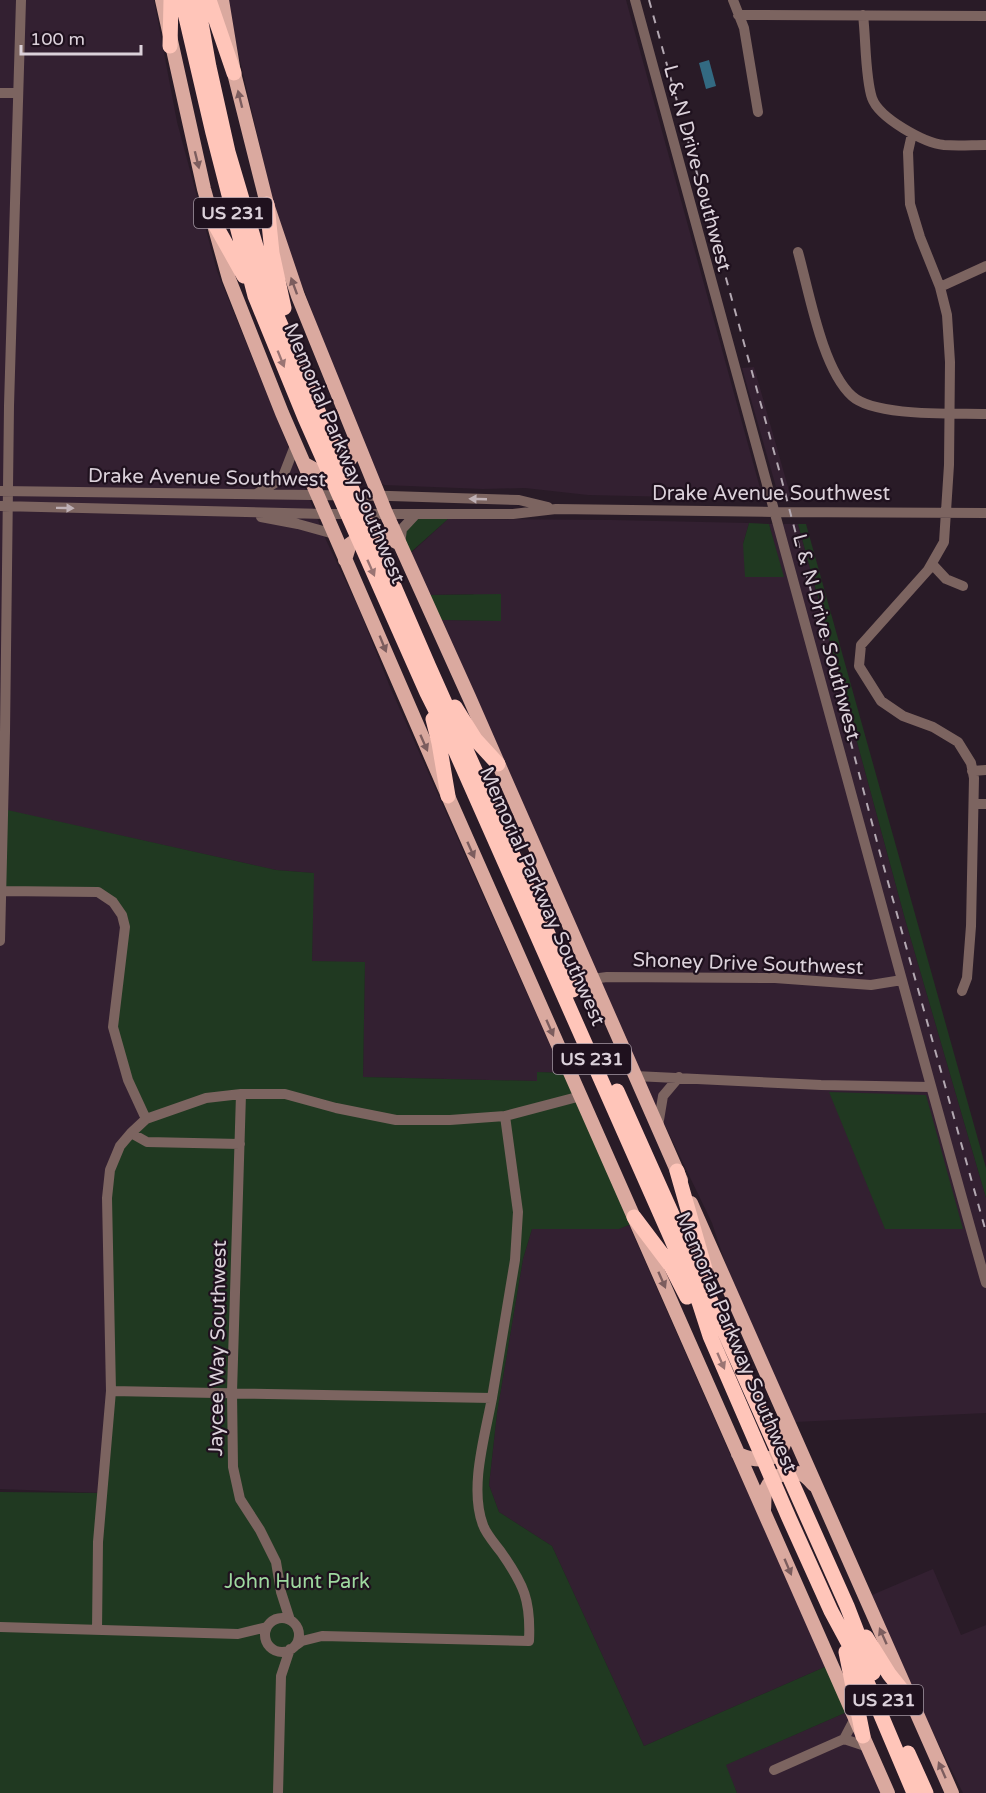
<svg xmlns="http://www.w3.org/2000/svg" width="986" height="1793" font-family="'Varela Round',sans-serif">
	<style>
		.built { fill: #332031 }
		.green { fill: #203921 }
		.water { fill: #336a82 }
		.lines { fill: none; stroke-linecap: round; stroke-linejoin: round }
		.minor { stroke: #7c6460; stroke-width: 10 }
		.major { stroke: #daa99f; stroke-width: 14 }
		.highway { stroke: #ffc5b9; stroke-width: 15 }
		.rail { stroke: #b3a8b2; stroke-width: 2; stroke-dasharray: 8 8; stroke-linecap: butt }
		.oneway { fill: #7c5d5e }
		.oneway2 { fill: #9a7473 }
		.oneway3 { fill: #beb0b5 }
		.labels { text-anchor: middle; stroke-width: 4.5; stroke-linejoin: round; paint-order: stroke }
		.shield { fill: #1f111e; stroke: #a397a2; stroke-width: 1.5 }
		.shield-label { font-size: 18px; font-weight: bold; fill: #dbd1da }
		.street-label { font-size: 20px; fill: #dbd1da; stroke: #1f111e }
		.park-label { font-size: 20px; fill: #9ed89f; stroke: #1f111e }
	</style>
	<rect width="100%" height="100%" fill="#291b27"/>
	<path class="built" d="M 0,0 L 154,0 L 177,122 L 217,271 L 326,540 L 359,609 L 390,687 L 562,1072 L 538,1072 L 537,1081 L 363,1077 L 365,963 L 312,961 L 313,873 L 276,870 L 0,809 Z
		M 226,0 L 626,0 L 763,499 L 588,495 L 525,488 L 483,489 L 384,485 L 379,481 L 327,354 L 305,292 L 283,246 Z
		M 754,367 L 790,494 L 791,498 L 782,498 L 778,494 L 742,368 Z
		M 448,519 L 612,520 L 749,523 L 743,544 L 783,577 L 769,524 L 798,524 L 905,919 L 986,1198 L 986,1413 L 795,1422 L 735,1292 L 712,1223 L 646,1086 L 442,620 L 500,621 L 473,594 L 429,595 L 411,553 Z
		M 0,891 L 98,892 L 122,915 L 146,1119 L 111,1390 L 103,1493 L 0,1489 Z
		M 629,1225 L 726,1445 L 827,1666 L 644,1746 L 552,1546 L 499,1512 L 489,1485 L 497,1413 L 523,1259 L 532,1229 L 618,1229 Z
		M 933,1569 L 961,1635 L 986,1625 L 986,1793 L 963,1793 L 923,1713 L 872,1595 Z
		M 847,1712 L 881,1793 L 737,1793 L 725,1765 Z"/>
	<path class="green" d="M 418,519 L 448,519 L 411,552 L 405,541 L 407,527 Z
		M 749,523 L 769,524 L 784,577 L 745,577 L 743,544 Z
		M 798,524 L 806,524 L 986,1168 L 986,1198 L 905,919 Z
		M 501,594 L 501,621 L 442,620 L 429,595 Z
		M 3,809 L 276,870 L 314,873 L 312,961 L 365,962 L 363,1077 L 537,1081 L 537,1072 L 570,1073 L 636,1222 L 619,1229 L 532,1229 L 523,1259 L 497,1413 L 489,1485 L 499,1512 L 552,1546 L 644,1746 L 827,1666 L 847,1712 L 726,1765 L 737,1793 L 0,1793 L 0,1492 L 103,1493 L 111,1390 L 107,1198 L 120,1146 L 146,1119 L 113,1027 L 122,915 L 97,892 L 1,891 Z
		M 829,1092 L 926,1095 L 963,1229 L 885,1229 Z"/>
	<path class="water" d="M 709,60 L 716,86 L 706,89 L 699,63 Z"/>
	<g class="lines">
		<path class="minor" d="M 635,0 C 706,267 781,533 853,800 C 897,961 940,1122 986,1283
			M 733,0 L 744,28 L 758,112
			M 738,15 L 986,16
			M 863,15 C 866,39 865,77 872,98 C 879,118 924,143 944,145 C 958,146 972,145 986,145
			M 0,93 L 18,93
			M 912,134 L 908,152 L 910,204 L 920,237 L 940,287 L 947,315 L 950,362 L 949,465 L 944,542 L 928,570 L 861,645 L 859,666 L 881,701 L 903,716 L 933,727 L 958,742 L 971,763 L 974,778 L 971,926 L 967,978 L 962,991
			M 798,252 C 809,291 822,369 852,396 C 875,417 954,413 986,414
			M 940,287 L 986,266
			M 0,491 L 390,496 L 519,500 L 548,507
			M 256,494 L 282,479 L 296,443
			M 0,506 L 325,514 L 513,514 L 556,509 L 774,512 L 986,513
			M 261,517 L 298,524 L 334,534
			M 400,544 L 402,529 L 416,514
			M 932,564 L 946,579 L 963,586
			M 972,771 L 986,770
			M 974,804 L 986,804
			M 1,891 L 98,892 L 113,902 L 122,915 L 125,927 L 113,1027 L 128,1080 L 146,1119
			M 0,941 L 5,732 L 9,406 L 21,0
			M 592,979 L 607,977 L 775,978 L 871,985 L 902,980
			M 635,1076 L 821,1085 L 930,1087
			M 241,1094 L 232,1392 L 233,1467 L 240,1499 L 260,1530 L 276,1562 L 281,1592 L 290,1620
			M 658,1126 L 663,1096 L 679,1077
			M 131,1133 L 147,1142 L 240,1144
			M 111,1391 L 492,1398 L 515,1260 L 518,1212 L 505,1116
			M265 1635a17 17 0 1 1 34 0a17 17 0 1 1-34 0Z
			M 0,1627 L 238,1634 L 267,1627
			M 97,1630 L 98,1542 L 111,1391 L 107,1198 L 110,1170 L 120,1146 L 131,1133 L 146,1119 L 206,1098 L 241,1094 L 285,1094 L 336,1108 L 396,1120 L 450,1120 L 505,1116 L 581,1096
			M 295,1646 L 302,1641 L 322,1636 L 529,1641 C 531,1600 524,1585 501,1552 C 495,1544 486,1534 483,1525 C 469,1488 485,1436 492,1398
			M 855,1718 L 844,1739 L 868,1747
			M 774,1770 L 844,1739
			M 278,1793 L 281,1676 L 290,1649"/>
		<path class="major" d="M 162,0 L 204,189 L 229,279 L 282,413 L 448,796 L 888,1793
			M 222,0 L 234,73 L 267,204 L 298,296 L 386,513 L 469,697 L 681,1180
			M 305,464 L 323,474 L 341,471 L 351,458 L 356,441
			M 345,560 L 350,544 C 365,531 384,535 400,544
			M 691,1203 L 952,1793
			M 738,1454 C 768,1467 789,1457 786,1423
			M 764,1510 C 765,1502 763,1492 768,1485 C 774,1475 792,1469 803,1475 C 807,1477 811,1482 814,1485"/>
		<path class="highway" d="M 182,0 L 213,133 L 255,296 L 305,418 L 427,693 L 452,743 L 668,1231 L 699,1302 L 710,1336 L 789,1518 L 831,1611 L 859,1663 L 914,1793
			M 197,0 L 209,67 L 228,152 L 276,314 L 429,667 L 573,990
			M 209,0 L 234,73
			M 170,46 L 171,0
			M 267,204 L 272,253 L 284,308
			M 212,219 L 244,276
			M 455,707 L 475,739 L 498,764
			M 433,719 L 439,743 L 448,796
			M 617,1091 L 847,1606 L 873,1673
			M 677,1171 L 705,1269
			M 634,1217 L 671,1266 L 687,1297
			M 866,1637 L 889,1674 L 913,1704
			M 846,1652 L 863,1736
			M 908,1753 L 926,1793"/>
		<path class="rail" d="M 649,0 L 778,466 L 881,857 L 986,1232"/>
	</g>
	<defs><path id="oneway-solid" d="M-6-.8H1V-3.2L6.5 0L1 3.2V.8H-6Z" transform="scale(1.5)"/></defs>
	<g class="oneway">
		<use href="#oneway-solid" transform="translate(240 99) rotate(-104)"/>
		<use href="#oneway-solid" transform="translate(197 160) rotate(76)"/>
		<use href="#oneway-solid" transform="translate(294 286) rotate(-110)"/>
		<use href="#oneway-solid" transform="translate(383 644) rotate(68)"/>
		<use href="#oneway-solid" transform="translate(424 743) rotate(66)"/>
		<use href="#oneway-solid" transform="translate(471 850) rotate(66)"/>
		<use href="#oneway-solid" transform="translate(550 1028) rotate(66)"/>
		<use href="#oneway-solid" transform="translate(662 1280) rotate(66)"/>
		<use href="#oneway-solid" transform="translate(788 1567) rotate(67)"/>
		<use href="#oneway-solid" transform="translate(883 1636) rotate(-114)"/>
		<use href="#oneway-solid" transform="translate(942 1770) rotate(-114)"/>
	</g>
	<g class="oneway2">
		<use href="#oneway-solid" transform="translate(281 359) rotate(68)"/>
		<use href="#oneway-solid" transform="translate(371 568) rotate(66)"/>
		<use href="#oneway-solid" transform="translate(721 1361) rotate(66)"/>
	</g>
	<g class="oneway3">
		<use href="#oneway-solid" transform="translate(478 499) rotate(-178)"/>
		<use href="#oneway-solid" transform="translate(65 508) rotate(1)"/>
	</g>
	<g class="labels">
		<g class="shield">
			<rect x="194" y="198" width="78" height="30" rx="4.5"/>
			<rect x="553" y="1044" width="78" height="30" rx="4.5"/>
			<rect x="845" y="1685" width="78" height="30" rx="4.5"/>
		</g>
		<g class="shield-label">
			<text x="233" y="219">US 231</text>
			<text x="592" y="1065">US 231</text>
			<text x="884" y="1706">US 231</text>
		</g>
		<g class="street-label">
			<text transform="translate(698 168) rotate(75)" y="7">L &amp; N Drive Southwest</text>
			<text transform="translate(345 453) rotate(67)" y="7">Memorial Parkway Southwest</text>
			<text transform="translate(207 477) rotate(1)" y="7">Drake Avenue Southwest</text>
			<text x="771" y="500">Drake Avenue Southwest</text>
			<text transform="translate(827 637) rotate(75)" y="7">L &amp; N Drive Southwest</text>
			<text transform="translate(543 896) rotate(66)" y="7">Memorial Parkway Southwest</text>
			<text transform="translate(748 963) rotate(2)" y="7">Shoney Drive Southwest</text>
			<text transform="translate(737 1342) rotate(67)" y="7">Memorial Parkway Southwest</text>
			<text transform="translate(217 1348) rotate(-89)" y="7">Jaycee Way Southwest</text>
		</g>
		<g class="park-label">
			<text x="297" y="1588">John Hunt Park</text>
		</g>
	</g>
	<path d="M21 45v9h120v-9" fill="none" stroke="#dbd1da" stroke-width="3"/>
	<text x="30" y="45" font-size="18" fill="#dbd1da" stroke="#1f111e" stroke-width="4.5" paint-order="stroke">100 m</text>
</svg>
